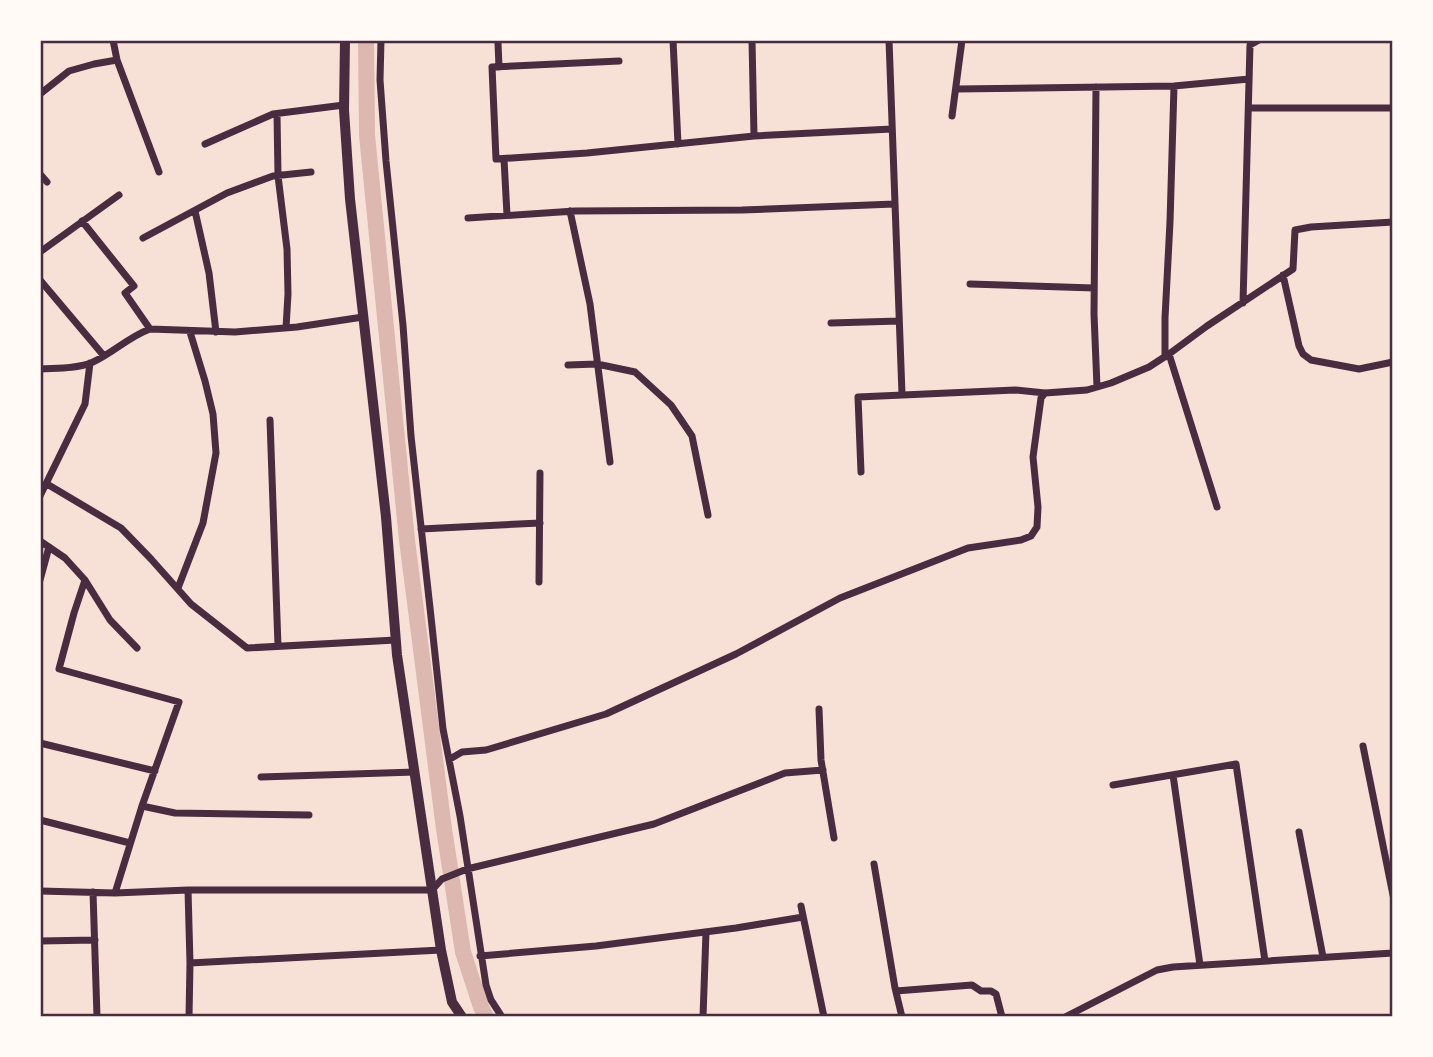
<svg xmlns="http://www.w3.org/2000/svg" width="1433" height="1057" font-family="'Fira Sans Condensed',sans-serif">
	<style>
		.lines { fill: none; stroke-linecap: round; stroke-linejoin: round }
		.canal { stroke: #dcb8b0; stroke-width: 16 }
		.minor { stroke: #4a2c40; stroke-width: 7 }
		.tertiary { stroke: #4a2c40; stroke-width: 10 }
		.neatline { fill: none; stroke: #4a2c40; stroke-width: 2.5 }
	</style>
	<rect width="100%" height="100%" fill="#f7e1d7"/>
	<g class="lines">
		<path class="canal" d="M 366,40 L 367,135 L 407,540 L 444,829 L 463,952 L 481,1007 L 486,1017"/>
		<path class="minor" d="M 113,40 L 117,60 L 159,172
			M 381,40 L 380,80 L 386,161 L 403,325 L 411,436 L 431,617 L 443,729 L 460,816 L 486,985 L 491,1000 L 502,1017
			M 673,40 L 678,144
			M 752,40 L 754,136
			M 889,40 L 902,394
			M 498,43 L 499,67
			M 619,61 L 492,67 L 496,159 L 587,153 L 754,136 L 892,129
			M 1096,87 L 1094,314 L 1097,387
			M 956,89 L 1174,86 L 1249,79
			M 40,94 L 69,71 L 94,64 L 117,60
			M 1249,108 L 1393,108
			M 277,114 L 278,176 L 287,249 L 288,294 L 286,328
			M 952,116 L 962,40
			M 205,144 L 273,114 L 344,105
			M 504,159 L 507,215
			M 40,174 L 47,182
			M 195,211 L 209,273 L 216,332
			M 570,211 L 590,304 L 610,462
			M 468,218 L 575,211 L 742,210 L 894,204
			M 82,221 L 134,286 L 125,293 L 150,329
			M 143,238 L 227,193 L 273,176 L 311,172
			M 40,252 L 119,195
			M 1283,275 L 1299,346 L 1303,354 L 1311,360 L 1359,369 L 1393,362
			M 40,280 L 104,356
			M 970,284 L 1094,288
			M 1243,303 L 1250,45 L 1259,40
			M 831,323 L 899,321
			M 1169,354 L 1217,507
			M 1165,357 L 1165,318 L 1170,222 L 1174,86
			M 568,365 L 597,364 L 635,372 L 671,405 L 692,436 L 708,515
			M 40,369 C 57,368 75,369 91,363 C 112,354 128,337 150,329 L 235,332 L 297,327 L 363,317
			M 270,420 L 278,646
			M 861,472 L 858,397 L 1015,390 L 1045,393 L 1087,390 L 1111,383 L 1149,367 L 1169,354 L 1207,326 L 1293,269 L 1295,230 L 1311,227 L 1393,222
			M 47,484 L 121,528 L 151,559 L 191,604 L 247,648 L 396,640
			M 40,496 L 85,404 L 90,363
			M 421,529 L 540,523
			M 40,541 L 65,558 L 85,580 L 110,620 L 137,648
			M 40,580 L 49,547
			M 85,580 L 74,613 L 59,669 L 179,702 L 142,806 L 115,893
			M 539,582 L 540,473
			M 178,588 L 203,523 L 216,453 L 213,414 L 205,381 L 190,332
			M 819,709 L 821,760 L 834,838
			M 40,743 L 155,771
			M 1363,746 L 1393,895
			M 450,759 L 462,752 L 486,750 L 606,714 L 736,654 L 840,598 L 968,548 L 1021,540 L 1031,536 L 1037,527 L 1038,507 L 1033,457 L 1041,398 L 1045,393
			M 1173,775 L 1200,965
			M 261,777 L 415,772
			M 1113,785 L 1236,764 L 1265,961
			M 142,806 L 175,813 L 309,815
			M 40,820 L 130,843
			M 1299,832 L 1323,957
			M 874,864 L 895,988 L 902,1017
			M 188,890 L 190,963 L 189,1017
			M 40,891 L 115,893 L 188,890 L 432,890 L 442,879 L 467,869 L 654,824 L 785,773 L 823,770
			M 93,892 L 97,1017
			M 801,906 L 824,1017
			M 40,941 L 95,940
			M 480,956 L 596,946 L 736,928 L 803,917
			M 190,963 L 441,950
			M 896,991 L 972,985 L 981,991 L 991,991 L 996,994 L 1002,1017
			M 703,1017 L 706,932
			M 1065,1017 L 1157,970 L 1173,967 L 1393,953"/>
		<path class="tertiary" d="M 345,40 L 344,110 L 350,199 L 386,517 L 397,655 L 441,950 L 452,1002 L 462,1017"/>
	</g>
	<rect width="1433" height="1057" fill="none" stroke="#fffaf5" stroke-width="84"/>
	<rect x="42" y="42" width="1349" height="973" class="neatline"/>
</svg>
